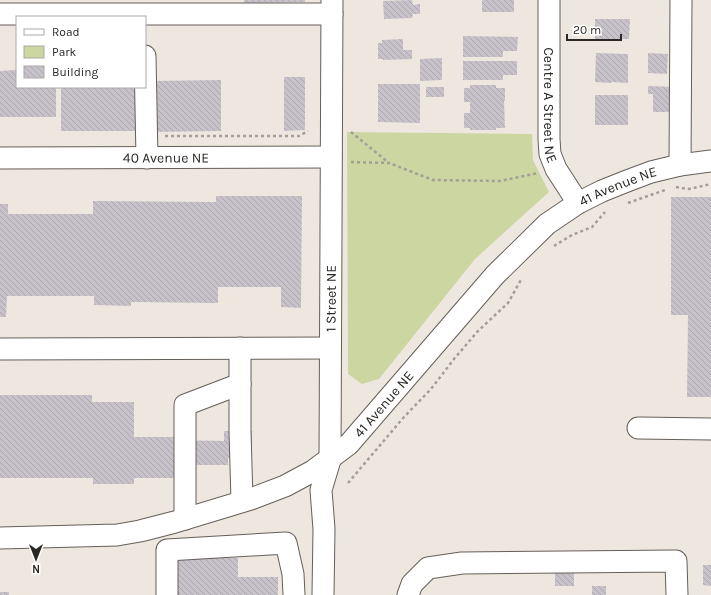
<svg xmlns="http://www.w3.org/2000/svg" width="711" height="595" font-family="Karla,sans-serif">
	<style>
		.park { fill: #ccd6a0 }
		.building { fill: url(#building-back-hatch) }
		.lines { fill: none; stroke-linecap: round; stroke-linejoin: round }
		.minor-casing { stroke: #655f59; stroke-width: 23 }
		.path { stroke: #a39e98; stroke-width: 2.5; stroke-dasharray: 3 3; stroke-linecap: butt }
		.minor { stroke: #fff; stroke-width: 21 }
		.labels { text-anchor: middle; stroke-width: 3; stroke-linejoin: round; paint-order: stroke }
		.street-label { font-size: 14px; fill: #2a2825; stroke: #fff }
	</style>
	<defs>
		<pattern id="building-back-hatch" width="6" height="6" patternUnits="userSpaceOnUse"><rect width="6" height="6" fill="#c7c2ca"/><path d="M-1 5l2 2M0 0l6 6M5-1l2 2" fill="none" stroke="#aba7ad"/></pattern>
	</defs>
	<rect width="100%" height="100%" fill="#eee7e0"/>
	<path class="park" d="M 347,132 L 532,134 L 533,160 L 549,192 L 475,259 L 379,379 L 362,384 L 348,374 Z"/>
	<path class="building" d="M 244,0 L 305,0 L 305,2 L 244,3 Z
		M 412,0 L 413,5 L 420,4 L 420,14 L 413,14 L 412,18 L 384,19 L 383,1 Z
		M 482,0 L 514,0 L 514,12 L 482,12 Z
		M 595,19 L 630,19 L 629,39 L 595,39 Z
		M 463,36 L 518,37 L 517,51 L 503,51 L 503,57 L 463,57 Z
		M 403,39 L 403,50 L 412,50 L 412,59 L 383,60 L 383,59 L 378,59 L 378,43 L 382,43 L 382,40 Z
		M 596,53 L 628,54 L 628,83 L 611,82 L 611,83 L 595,82 Z
		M 648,53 L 668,54 L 667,74 L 648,73 Z
		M 442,58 L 442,80 L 420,81 L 420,59 Z
		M 463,61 L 517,61 L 517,75 L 503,75 L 503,80 L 463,80 Z
		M 17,70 L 17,87 L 56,87 L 56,117 L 0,117 L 0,71 Z
		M 284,77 L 305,77 L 305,130 L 284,131 Z
		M 221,80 L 221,131 L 152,132 L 152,81 Z
		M 378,84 L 420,84 L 420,123 L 378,122 Z
		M 470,85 L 496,85 L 496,88 L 505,88 L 505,101 L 504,101 L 505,128 L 496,128 L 496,130 L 470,130 L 470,128 L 464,128 L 464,113 L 470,113 L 470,102 L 464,102 L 464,88 L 470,88 Z
		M 648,86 L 676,87 L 676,112 L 653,112 L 653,94 L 648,94 Z
		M 61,87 L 138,87 L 139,131 L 61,131 Z
		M 426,87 L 444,87 L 444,97 L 426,97 Z
		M 595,95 L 628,95 L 628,125 L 595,125 Z
		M 216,196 L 302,196 L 301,308 L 281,307 L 281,287 L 218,287 L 218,303 L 131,302 L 131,306 L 94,305 L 94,296 L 7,296 L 6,317 L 0,317 L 0,204 L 8,204 L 8,214 L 93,214 L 93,201 L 216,202 Z
		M 671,197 L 711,197 L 711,397 L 687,397 L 688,315 L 671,315 Z
		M 0,395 L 92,395 L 92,402 L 134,402 L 134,437 L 176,437 L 176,440 L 224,441 L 224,431 L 252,431 L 252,458 L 228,458 L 228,465 L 176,465 L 176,478 L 134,478 L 134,484 L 93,484 L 93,478 L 0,478 Z
		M 177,558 L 238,558 L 238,577 L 278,577 L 278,595 L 177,595 Z
		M 703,565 L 711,565 L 711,586 L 703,585 Z
		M 555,573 L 574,573 L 574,586 L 555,586 Z
		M 592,586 L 606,586 L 606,595 L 592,595 Z
		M 0,592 L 9,592 L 9,595 L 0,595 Z"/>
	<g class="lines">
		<g class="minor-casing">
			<g id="minor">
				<path id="s1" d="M 549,0 L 549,139 L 550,154 L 556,169 L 578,203"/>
				<path d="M 0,14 L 332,14"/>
				<path d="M 145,56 L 147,158"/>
				<path id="s2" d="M 0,158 L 331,157"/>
				<path d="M 680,165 L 681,0"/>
				<path d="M 240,348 L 240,431 L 242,501"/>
				<path d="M 0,349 L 330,348"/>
				<path d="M 638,428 L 711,429"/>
				<path d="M 185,519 L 185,405 L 240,384"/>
				<path id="s3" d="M 0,538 L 117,535 L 140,531 L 175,522 L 251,499 L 285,486 L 313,471 L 349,444 L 495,275 L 547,224 L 578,203 L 602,191 L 627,181 L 651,172 L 680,165 L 711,161"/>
				<path d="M 167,595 L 167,550 L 286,543 L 293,574 L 294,595"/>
				<path id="s4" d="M 323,595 L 324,529 L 321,490 L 330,460 L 332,0"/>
				<path d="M 408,595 L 412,584 L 428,568 L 462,563 L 676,561 L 677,595"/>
			</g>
		</g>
		<path class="path" d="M 351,132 L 389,163
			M 165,136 L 299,136 L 308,131
			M 351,162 L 389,163 L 433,180 L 500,181 L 538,173
			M 676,187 L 689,189 L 711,184
			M 628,203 L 665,190
			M 554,246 L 572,235 L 592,227 L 605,212
			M 348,483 L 404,417 L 431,389 L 454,359 L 478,331 L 508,303 L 522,278"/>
		<use href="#minor" class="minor"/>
	</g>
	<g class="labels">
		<g class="street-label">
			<text dy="5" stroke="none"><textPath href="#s1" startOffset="105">Centre A Street NE</textPath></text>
			<text dy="5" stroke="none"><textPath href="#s2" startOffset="166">40 Avenue NE</textPath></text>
			<text dy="5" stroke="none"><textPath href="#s3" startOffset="746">41 Avenue NE</textPath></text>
			<text dy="5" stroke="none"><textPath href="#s4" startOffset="298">1 Street NE</textPath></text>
			<text dy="5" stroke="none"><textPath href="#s3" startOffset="422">41 Avenue NE</textPath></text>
		</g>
	</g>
	<rect x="16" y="16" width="130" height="72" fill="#ffffff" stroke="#aaa9a8"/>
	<rect x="24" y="29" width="20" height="6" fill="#ffffff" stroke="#aaa9a8"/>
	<text x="52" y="36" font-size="12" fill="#2a2825">Road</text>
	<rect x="24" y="46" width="20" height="12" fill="#ccd6a0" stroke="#aaa9a8"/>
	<text x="52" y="56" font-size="12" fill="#2a2825">Park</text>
	<rect x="24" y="66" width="20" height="12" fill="url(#building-back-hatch)" stroke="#aaa9a8"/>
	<text x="52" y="76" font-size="12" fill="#2a2825">Building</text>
	<g transform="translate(36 559) rotate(180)" stroke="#ffffff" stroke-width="3" paint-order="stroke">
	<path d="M0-3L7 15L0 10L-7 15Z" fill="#2a2825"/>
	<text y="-6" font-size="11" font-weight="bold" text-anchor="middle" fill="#2a2825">N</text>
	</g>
	<path d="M567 34v6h54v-6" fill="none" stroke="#2a2825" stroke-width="2"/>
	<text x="573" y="34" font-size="12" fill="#2a2825" stroke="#ffffff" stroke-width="3" paint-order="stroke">20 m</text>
</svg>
